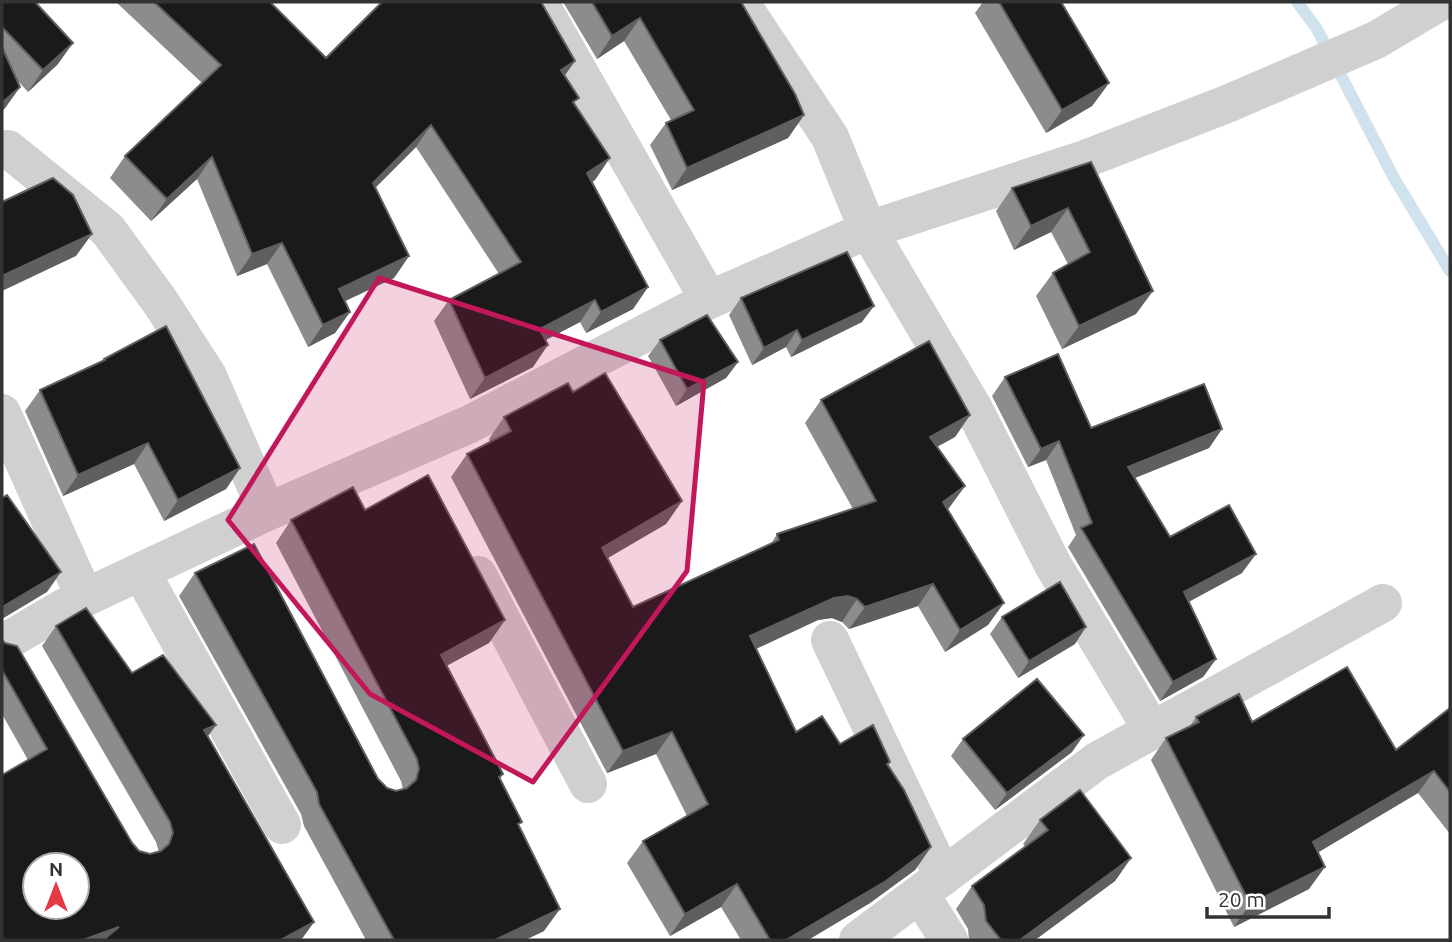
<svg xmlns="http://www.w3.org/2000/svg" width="1452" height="942" font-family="Ubuntu,sans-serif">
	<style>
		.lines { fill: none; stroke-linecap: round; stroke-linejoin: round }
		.stream { stroke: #cfe2ee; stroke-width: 12 }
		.minor { stroke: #d0d0d0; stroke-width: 38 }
		.wall { fill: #8c8c8c }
		.shaded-wall { fill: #5f5f5f }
		.building { fill: #1a1a1a; stroke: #5f5f5f; stroke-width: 2; fill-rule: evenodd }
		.marked { fill: #c2185b; fill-opacity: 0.2; stroke: #c2185b; stroke-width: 5; stroke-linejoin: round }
	</style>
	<rect width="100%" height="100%" fill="#fff"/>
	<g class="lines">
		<path class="stream" d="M 1297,2 L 1317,29 L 1394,178 L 1450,271"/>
		<path class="minor" d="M 539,2 L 709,300
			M 740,2 L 830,137 L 868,230 L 974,409 L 1053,565 L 1152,730
			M 8,149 L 108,230 L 161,303 L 208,376 L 267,512
			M 2,413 L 85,598
			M 141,572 L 282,825
			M 478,575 L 588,784
			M 830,640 L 943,877
			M 2,644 L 63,608 L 267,512 L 470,424 L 709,300 L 868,230 L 1085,159 L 1227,104 L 1376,40 L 1440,2
			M 920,894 L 949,940
			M 858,940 L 1097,761 L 1383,603"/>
	</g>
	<path class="wall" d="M 2,2 L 58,64 L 28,92 L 18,81 L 20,87 L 5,108 L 2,111 Z
		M 116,2 L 270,2 L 326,58 L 575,61 L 565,75 L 575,104 L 595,180 L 592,182 L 648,287 L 633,309 L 586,333 L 580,322 L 545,340 L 533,367 L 470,399 L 434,321 L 449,300 L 499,274 L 416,147 L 375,188 L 409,256 L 394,278 L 345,301 L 350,312 L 335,333 L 308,347 L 267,264 L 237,276 L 197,179 L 151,221 L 110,178 L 125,156 L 202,83 Z
		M 563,2 L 741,2 L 804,115 L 788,138 L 672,190 L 650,145 L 666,123 L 671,120 L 624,41 L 597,59 Z
		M 983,2 L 1061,2 L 1109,83 L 1092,106 L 1046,133 L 975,13 Z
		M 1091,162 L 1136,314 L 1062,349 L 1036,296 L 1053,273 L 1068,264 L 1051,232 L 1014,250 L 996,211 L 1012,188 Z
		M 741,298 L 862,322 L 791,357 L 786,347 L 752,365 L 729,315 Z
		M 660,340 L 738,362 L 726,378 L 676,406 L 648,356 Z
		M 104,359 L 240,468 L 226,489 L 164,521 L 134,464 L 63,496 L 25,411 L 40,390 L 102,362 Z
		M 1005,377 L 1091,428 L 1222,429 L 1209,448 L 1135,478 L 1170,537 L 1242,573 L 1189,602 L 1216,659 L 1203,677 L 1160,701 L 1068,547 L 1076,535 L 1046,460 L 1028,467 L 992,396 Z
		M 573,392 L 682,501 L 666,524 L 608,558 L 633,607 L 771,544 L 777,534 L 853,509 L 805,423 L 821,400 L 970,415 L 955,437 L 937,447 L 965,486 L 948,509 L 988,625 L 945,652 L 918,606 L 849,629 L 842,622 L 832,618 L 818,620 L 756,649 L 796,732 L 840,744 L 890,762 L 888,765 L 931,847 L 915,870 L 870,903 L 808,940 L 741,940 L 721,907 L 670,936 L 627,863 L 643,841 L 687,816 L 656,754 L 607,773 L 451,477 L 467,454 L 490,442 L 489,439 L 504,417 Z
		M 365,510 L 505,620 L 489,643 L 447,665 L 503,774 L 500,779 L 519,827 L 544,931 L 525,940 L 366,940 L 304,826 L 301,814 L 179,596 L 195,573 L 378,779 L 387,788 L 396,791 L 403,789 L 401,781 L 276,543 L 291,520 Z
		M 1002,617 L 1075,644 L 1018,678 L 990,634 Z
		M 56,626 L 216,725 L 208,736 L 314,922 L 301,940 L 2,940 L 28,760 L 2,714 L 2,640 L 132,843 L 139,851 L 150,854 L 159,852 L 156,842 L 42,646 Z
		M 1450,708 L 1450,834 L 1418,793 L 1318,852 L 1309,889 L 1234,927 L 1151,760 L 1166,738 L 1190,726 L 1196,717 L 1252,722 L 1396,750 Z
		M 963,739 L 1072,752 L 995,810 L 951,756 Z
		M 1040,820 L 1131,858 L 1115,881 L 1035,940 L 969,940 L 968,929 L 956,909 L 972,886 L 1026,847 L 1023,844 Z"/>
	<path class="shaded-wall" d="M 640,18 L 624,41 L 597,59 L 612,36 Z
		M 73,43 L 58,64 L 28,92 L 43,70 Z
		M 575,61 L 560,82 L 561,70 Z
		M 1109,83 L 1092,106 L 1046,133 L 1062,110 Z
		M 20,87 L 5,108 L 2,111 L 2,103 Z
		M 804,115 L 788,138 L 672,190 L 687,168 Z
		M 431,125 L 416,147 L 358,205 L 373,183 Z
		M 212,157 L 197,179 L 151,221 L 167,199 Z
		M 610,158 L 595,180 L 572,195 L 587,173 Z
		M 1068,208 L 1051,232 L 1014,250 L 1031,226 Z
		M 92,234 L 76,256 L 2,291 L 2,276 Z
		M 282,243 L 267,264 L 237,276 L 252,254 Z
		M 409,256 L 394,278 L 324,311 L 339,289 Z
		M 648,287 L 633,309 L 586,333 L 601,312 Z
		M 1153,291 L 1136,314 L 1062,349 L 1079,326 Z
		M 595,300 L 580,322 L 525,351 L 540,329 Z
		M 874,306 L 862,322 L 791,357 L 802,340 Z
		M 350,312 L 335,333 L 308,347 L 323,325 Z
		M 797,330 L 786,347 L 752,365 L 764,348 Z
		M 548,345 L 533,367 L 470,399 L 485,378 Z
		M 738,362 L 726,378 L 676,406 L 687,389 Z
		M 970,415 L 955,437 L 914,459 L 930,437 Z
		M 1222,429 L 1209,448 L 1115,486 L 1128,467 Z
		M 1059,441 L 1046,460 L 1028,467 L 1041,449 Z
		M 148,443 L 134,464 L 63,496 L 78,475 Z
		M 240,468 L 226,489 L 164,521 L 178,500 Z
		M 965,486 L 949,508 L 928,524 L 943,502 Z
		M 682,501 L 666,524 L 587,570 L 602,548 Z
		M 1256,554 L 1242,573 L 1171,611 L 1184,592 Z
		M 61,572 L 47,592 L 2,619 L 2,608 L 4,606 Z
		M 933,584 L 918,606 L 849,629 L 865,607 Z
		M 848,596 L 857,599 L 842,622 L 832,618 L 818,620 L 734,659 L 750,636 L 834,598 Z
		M 1004,603 L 988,625 L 945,652 L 960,630 Z
		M 505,620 L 489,643 L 426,677 L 441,655 Z
		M 1086,627 L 1075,644 L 1018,678 L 1029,661 Z
		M 1216,659 L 1203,677 L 1160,701 L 1173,682 Z
		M 216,725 L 202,744 L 204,730 Z
		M 672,732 L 656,754 L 607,773 L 623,751 Z
		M 1084,735 L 1072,752 L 995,810 L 1007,793 Z
		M 1434,771 L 1418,793 L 1297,865 L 1313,842 Z
		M 931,847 L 915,870 L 870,903 L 808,940 L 786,940 Z
		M 1131,858 L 1115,881 L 1035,940 L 1020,940 Z
		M 1325,867 L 1309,889 L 1234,927 L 1250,904 Z
		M 737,884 L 721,907 L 670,936 L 685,914 Z
		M 560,909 L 544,931 L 525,940 L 495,940 Z
		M 314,922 L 301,940 L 281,940 Z
		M 119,927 L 110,940 L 83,940 Z"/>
	<path class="building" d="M 2,2 L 35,2 L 73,43 L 43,70 L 2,27 Z
		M 154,2 L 270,2 L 326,58 L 382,2 L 541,2 L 575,61 L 561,70 L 579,98 L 573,102 L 610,158 L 587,173 L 648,287 L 601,312 L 595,300 L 540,329 L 548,345 L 485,378 L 449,300 L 521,262 L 431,125 L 373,183 L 409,256 L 339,289 L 350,312 L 323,325 L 282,243 L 252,254 L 212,157 L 167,199 L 125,156 L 221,65 Z
		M 592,2 L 741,2 L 795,94 L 804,115 L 687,168 L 666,123 L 694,110 L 640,18 L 612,36 Z
		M 999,2 L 1061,2 L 1109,83 L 1062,110 Z
		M 2,47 L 20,87 L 2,103 Z
		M 1091,162 L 1153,291 L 1079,326 L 1053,273 L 1090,252 L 1068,208 L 1031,226 L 1012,188 Z
		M 53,178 L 73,195 L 92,234 L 2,276 L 2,202 Z
		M 847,252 L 874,306 L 802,340 L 797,330 L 764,348 L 741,298 Z
		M 707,315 L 738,362 L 687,389 L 660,340 Z
		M 166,326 L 240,468 L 178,500 L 148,443 L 78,475 L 40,390 L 105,360 L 104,359 Z
		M 929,341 L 970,415 L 930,437 L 965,486 L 943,502 L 1004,603 L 960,630 L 933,584 L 865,607 L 857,599 L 848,596 L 834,598 L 750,636 L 796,732 L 822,716 L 840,744 L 873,725 L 890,762 L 887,764 L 904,790 L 931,847 L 886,881 L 786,940 L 770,940 L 737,884 L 685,914 L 643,841 L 708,804 L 672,732 L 623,751 L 467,454 L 511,431 L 504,417 L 568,383 L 573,392 L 605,373 L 682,501 L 602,548 L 633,607 L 779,540 L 777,534 L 876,501 L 821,400 Z
		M 1058,354 L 1091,428 L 1204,384 L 1222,429 L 1128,467 L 1170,537 L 1229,505 L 1256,554 L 1184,592 L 1216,659 L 1173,682 L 1081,528 L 1092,523 L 1059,441 L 1041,449 L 1005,377 Z
		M 428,475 L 505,620 L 441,655 L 503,774 L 499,777 L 522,822 L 518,824 L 560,909 L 495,940 L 394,940 L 319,804 L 317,792 L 195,573 L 254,544 L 378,779 L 387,788 L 396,791 L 407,788 L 416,780 L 419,769 L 417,759 L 291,520 L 353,487 L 365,510 Z
		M 7,495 L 61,572 L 4,606 L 2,608 L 2,498 Z
		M 1060,582 L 1086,627 L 1029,661 L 1002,617 Z
		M 86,608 L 132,673 L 163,655 L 216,725 L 204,730 L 314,922 L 281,940 L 103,940 L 119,927 L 83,940 L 2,940 L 2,775 L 47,749 L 2,670 L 2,640 L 5,643 L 17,646 L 132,843 L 139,851 L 150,854 L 161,851 L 169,844 L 173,833 L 170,822 L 56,626 ZM 35,865 L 77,865 L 77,907 L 35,907 Z
		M 1347,667 L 1396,750 L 1450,708 L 1450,792 L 1434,771 L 1313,842 L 1325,867 L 1250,904 L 1166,738 L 1199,722 L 1196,717 L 1239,694 L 1252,722 Z
		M 1037,679 L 1084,735 L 1007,793 L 963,739 Z
		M 1080,790 L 1131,858 L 1020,940 L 1001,940 L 986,921 L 984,905 L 972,886 L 1048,830 L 1040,820 Z"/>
	<path class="marked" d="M 379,278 L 704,382 L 687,571 L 533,782 L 370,694 L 228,520 Z"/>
	<rect width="1452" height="942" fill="none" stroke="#333333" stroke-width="7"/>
	<g transform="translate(56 886)"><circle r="33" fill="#ffffff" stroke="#adadad" stroke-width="2"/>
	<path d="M0-5L12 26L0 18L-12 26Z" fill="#e63946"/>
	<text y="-10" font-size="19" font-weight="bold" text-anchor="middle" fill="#333333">N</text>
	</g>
	<path d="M1207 907v10h122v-10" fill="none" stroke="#333333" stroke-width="3.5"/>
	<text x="1218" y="907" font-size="21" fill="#333333" stroke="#ffffff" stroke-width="5" paint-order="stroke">20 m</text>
</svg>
